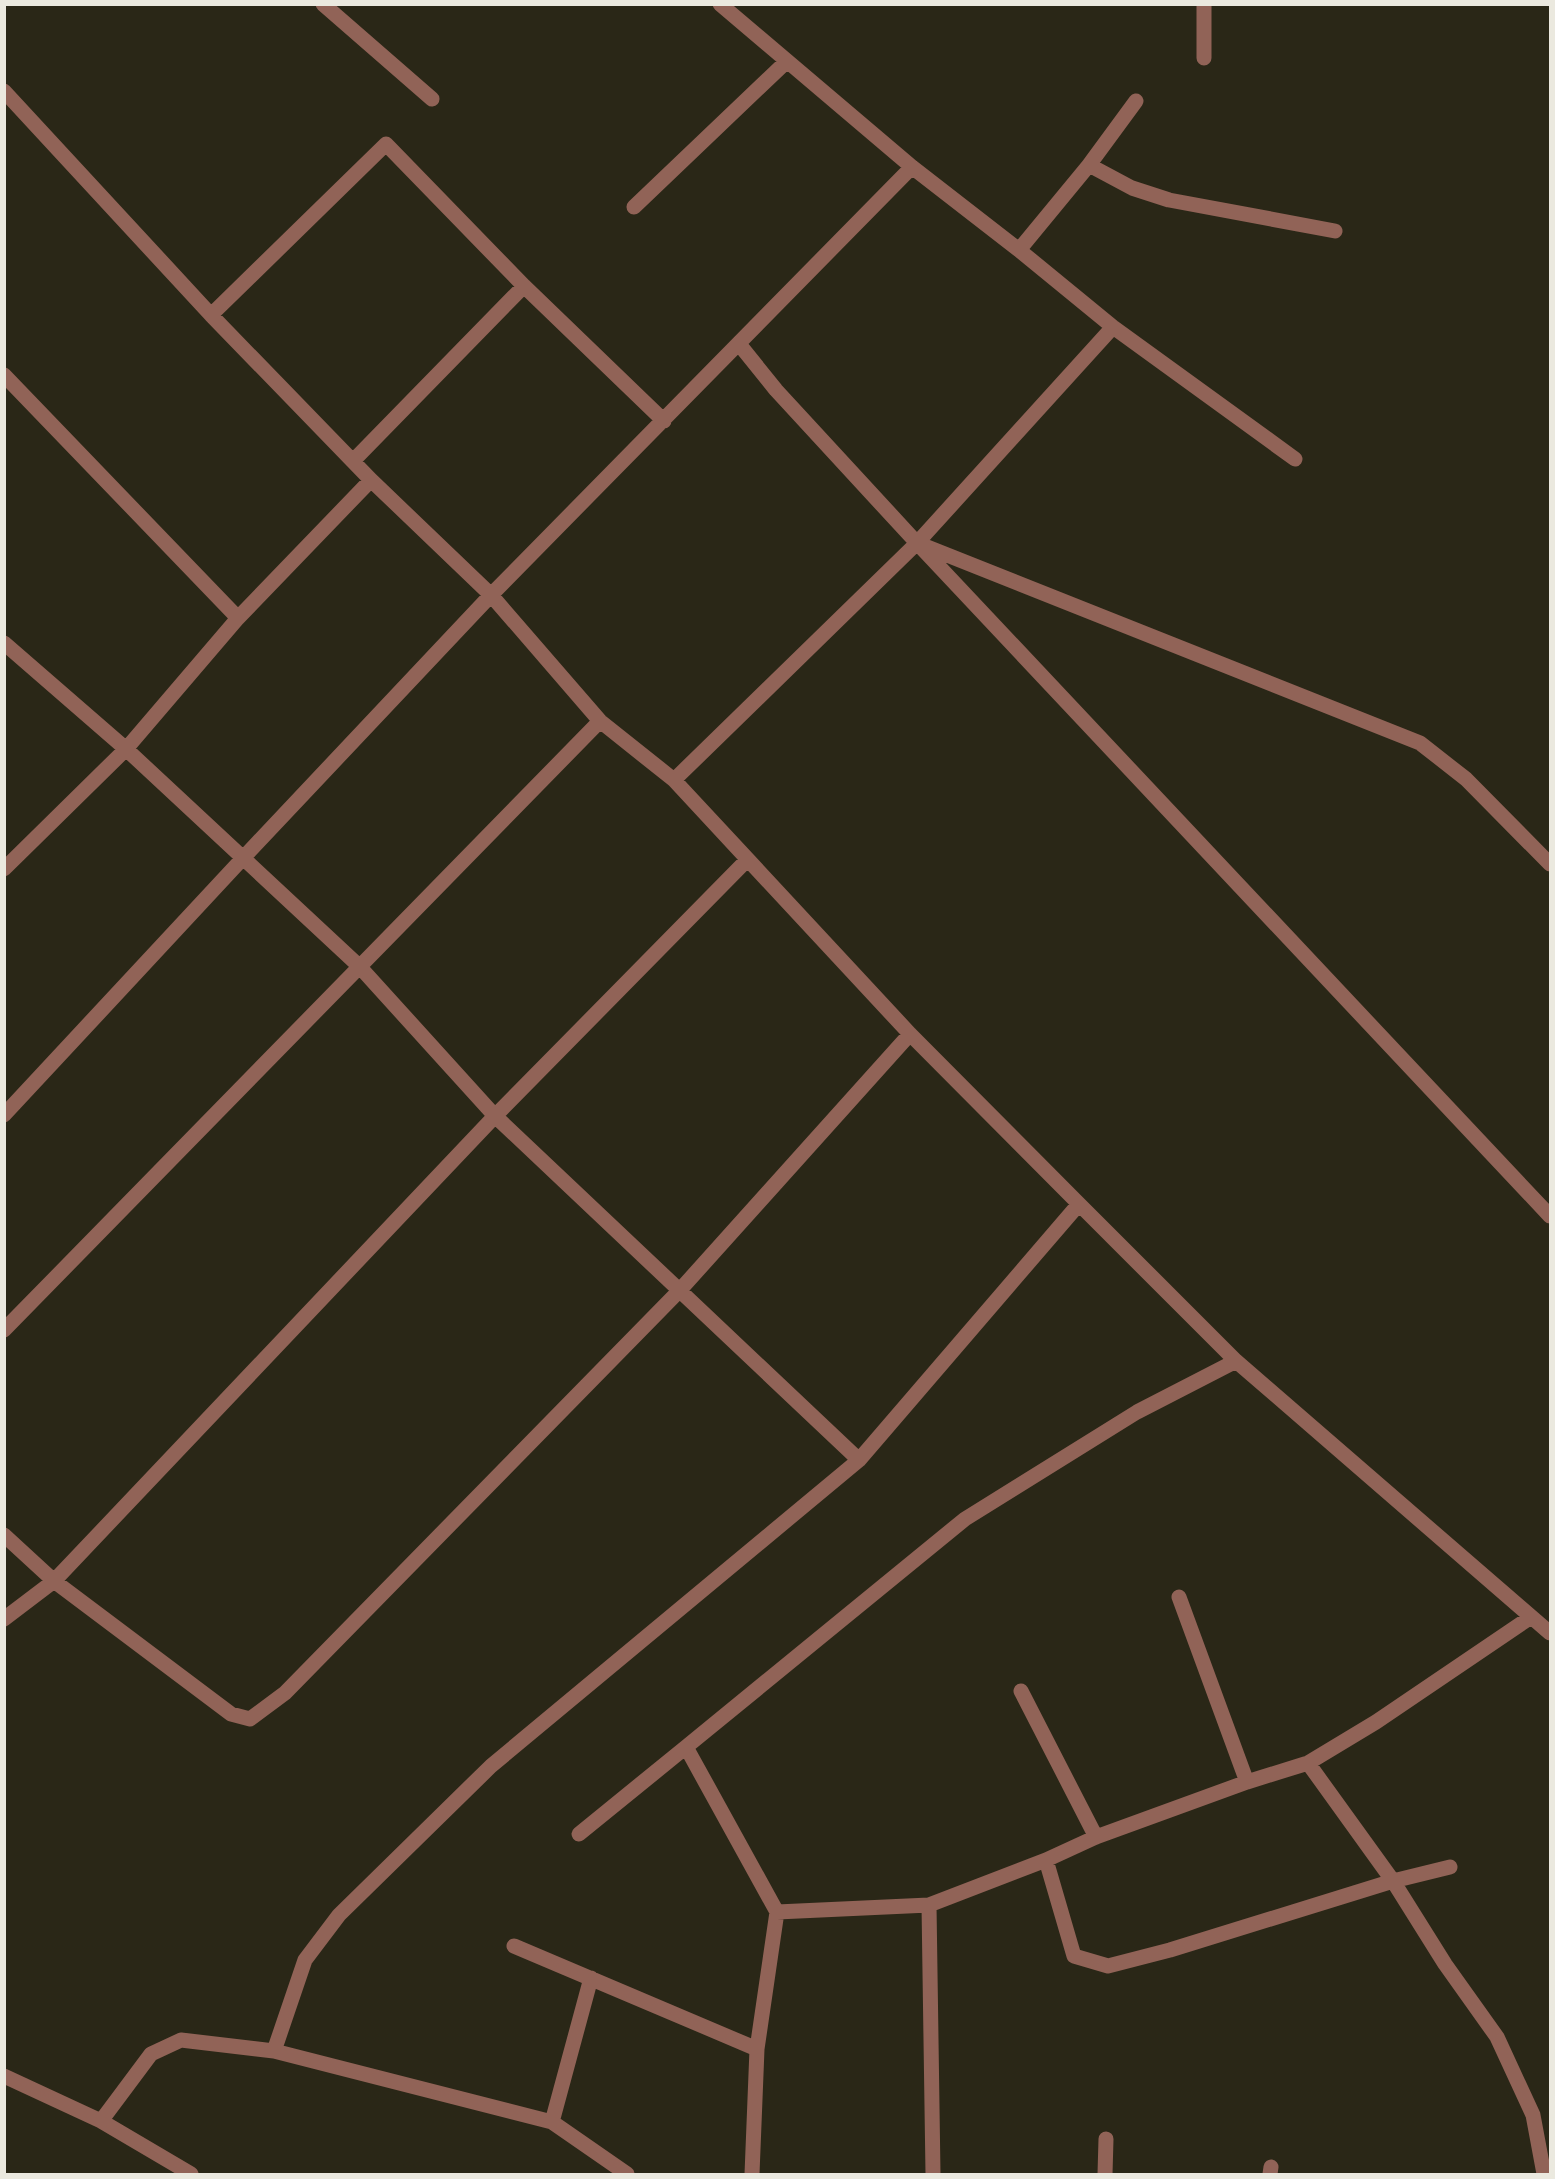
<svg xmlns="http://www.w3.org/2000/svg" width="1555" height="2179" font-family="'Fira Sans',sans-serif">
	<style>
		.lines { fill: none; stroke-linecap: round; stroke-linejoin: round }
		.minor { stroke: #916357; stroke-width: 15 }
	</style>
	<rect width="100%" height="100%" fill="#2a2717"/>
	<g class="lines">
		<path class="minor" d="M 323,4 L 432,99
			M 720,4 L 912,167 L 1019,250 L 1113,327 L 1295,459
			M 1204,4 L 1204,58
			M 4,91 L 211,315 L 371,480 L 491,595 L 600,721 L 674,780 L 910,1034 L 1079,1204 L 1236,1361 L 1550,1633
			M 1089,165 L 1136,101
			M 634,207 L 786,62
			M 1019,250 L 1089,165 L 1132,188 L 1169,200 L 1335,231
			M 211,315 L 386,144 L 524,286 L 664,421
			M 739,344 L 776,390 L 917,543 L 1550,1216
			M 4,375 L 238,618
			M 353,461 L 524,286
			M 917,543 L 1113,327
			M 4,643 L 126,749 L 359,966 L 495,1116 L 859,1460
			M 674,780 L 917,543 L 1420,743 L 1466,779 L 1550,864
			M 4,869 L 126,749 L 238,618 L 371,480
			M 4,1115 L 244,857 L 491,595 L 912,167
			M 4,1330 L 600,721
			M 4,1535 L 54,1581 L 231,1714 L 250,1719 L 285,1693 L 680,1290 L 910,1034
			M 1179,1597 L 1247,1782
			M 4,1619 L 54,1581 L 495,1116 L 747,860
			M 1021,1691 L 1096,1837
			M 686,1747 L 965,1519 L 1137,1412 L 1236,1361
			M 1308,1763 L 1393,1881 L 1445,1964 L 1497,2037 L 1533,2115 L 1544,2174
			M 579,1834 L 686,1747 L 777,1912 L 757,2049 L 752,2174
			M 1046,1860 L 1074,1956 L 1108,1966 L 1170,1950 L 1393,1881 L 1450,1867
			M 929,1905 L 933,2174
			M 777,1912 L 929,1905 L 1046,1860 L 1096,1837 L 1247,1782 L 1308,1763 L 1376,1722 L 1531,1617
			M 514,1946 L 757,2049
			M 274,2051 L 305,1960 L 339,1915 L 491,1766 L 859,1460 L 1079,1204
			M 4,2076 L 101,2121 L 191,2174
			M 101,2121 L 151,2054 L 181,2040 L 274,2051 L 552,2122 L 627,2174
			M 552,2122 L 591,1978
			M 1105,2174 L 1106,2139
			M 1270,2174 L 1271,2167"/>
	</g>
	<rect width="1555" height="2179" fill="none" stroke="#ebe9df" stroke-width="12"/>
</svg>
